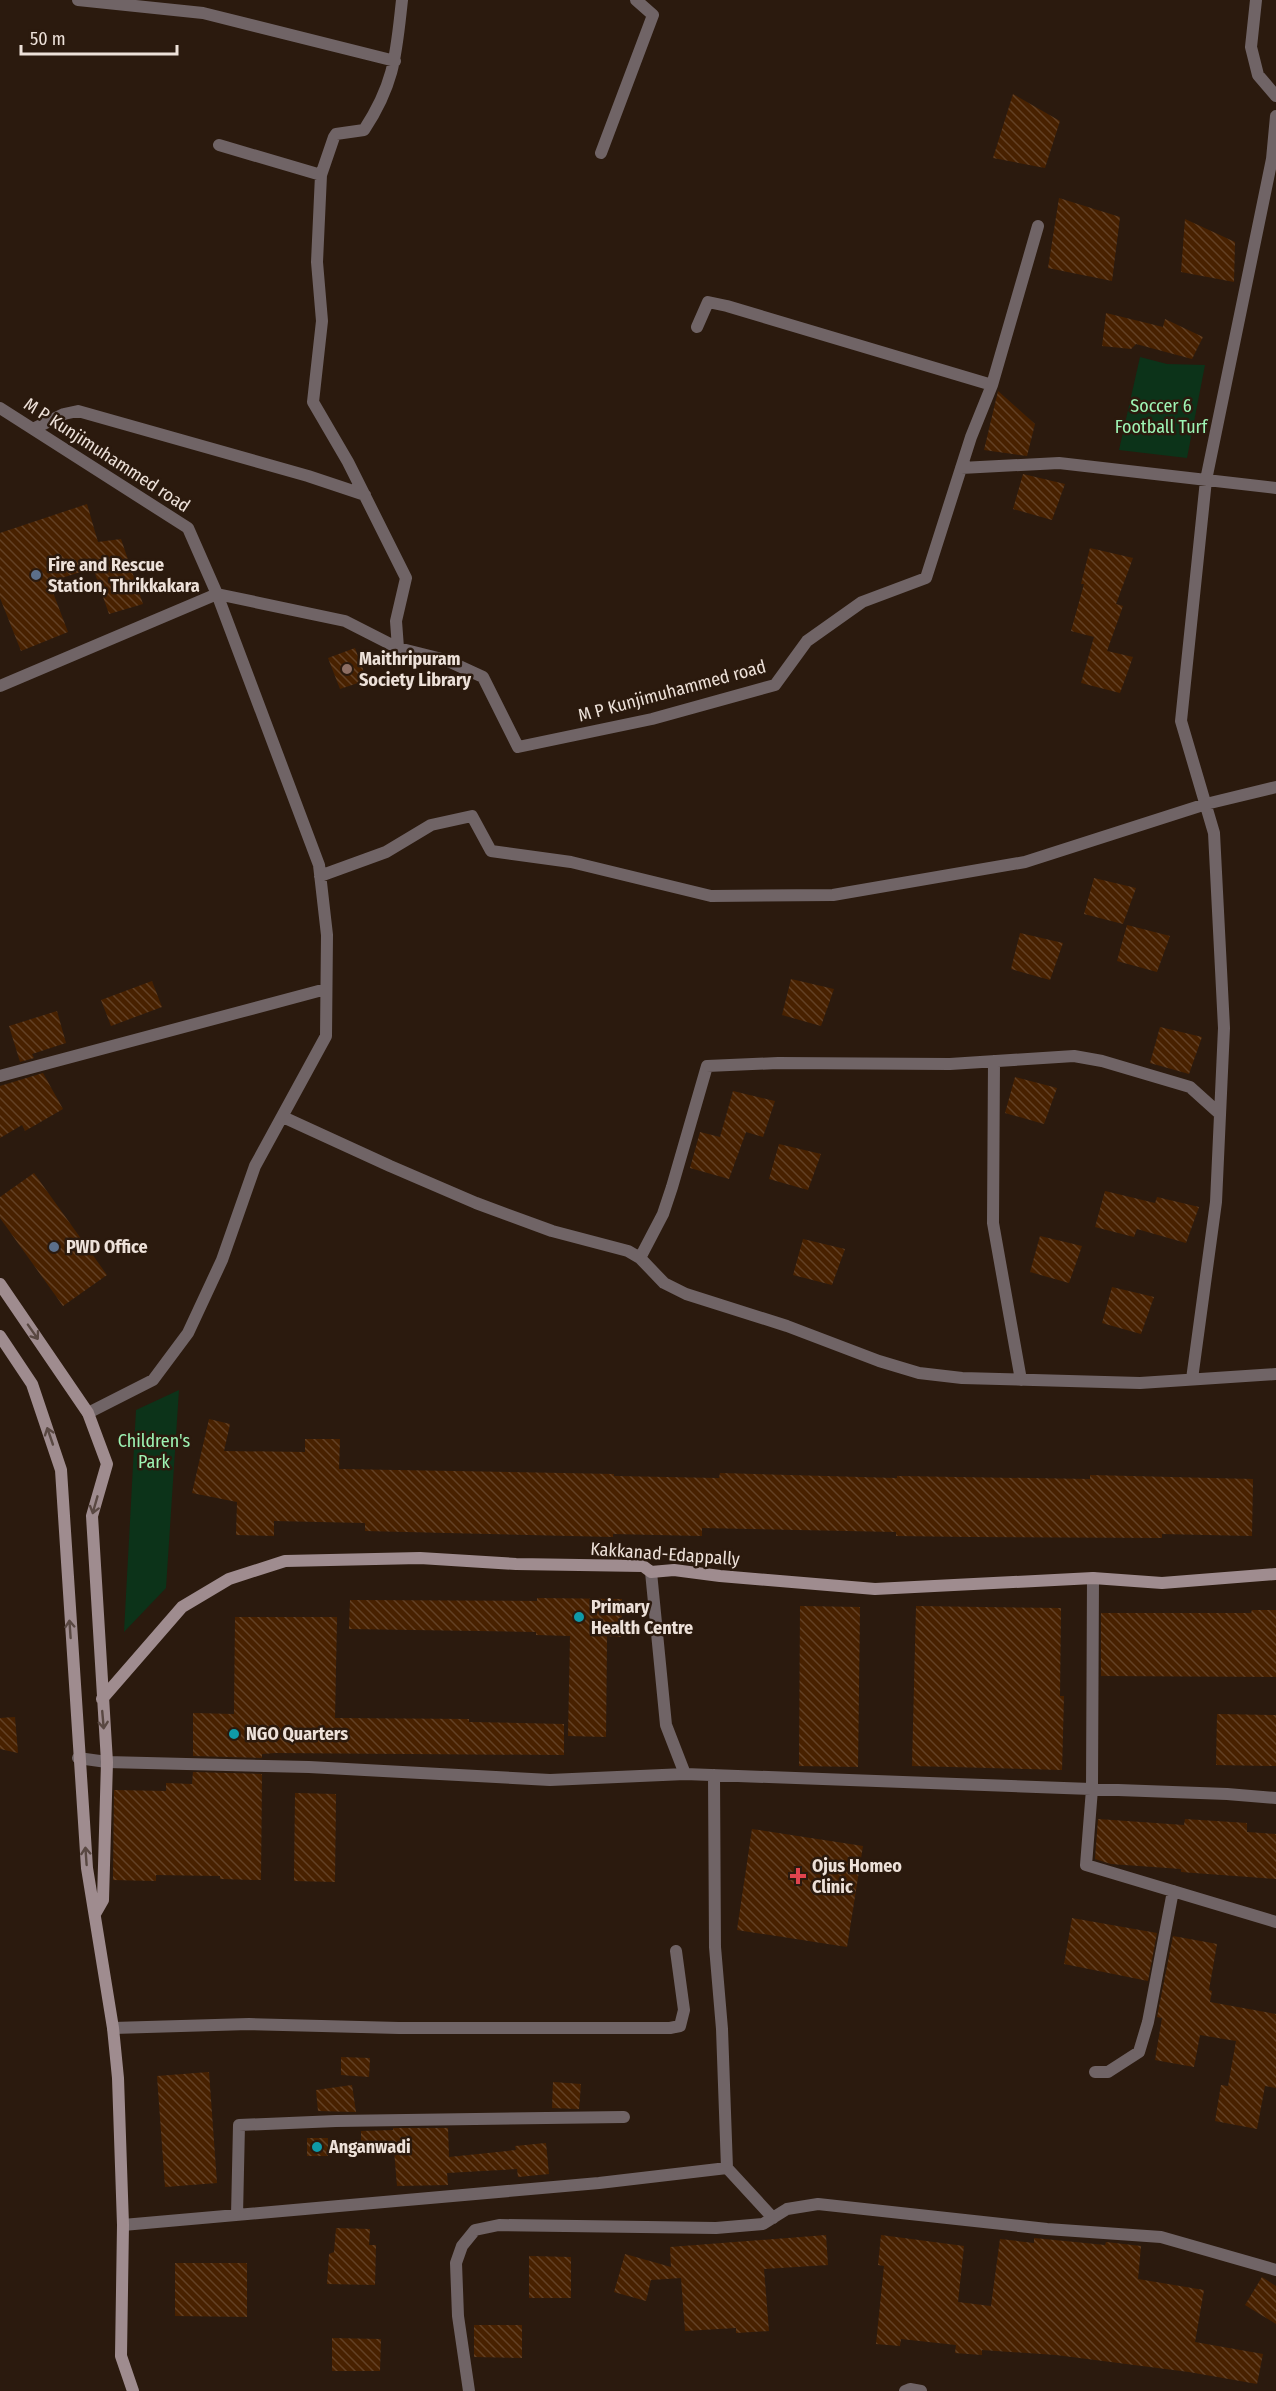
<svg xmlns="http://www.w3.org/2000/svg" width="1276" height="2391" font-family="'Fira Sans Condensed',sans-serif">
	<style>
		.park { fill: #0c3319 }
		.building { fill: url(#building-back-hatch) }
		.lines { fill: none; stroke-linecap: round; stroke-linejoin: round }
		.street { stroke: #706466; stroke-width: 12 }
		.secondary { stroke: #9f8c8f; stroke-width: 12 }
		.oneway { stroke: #594842 }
		.service-dot { fill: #5c6f8a; stroke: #2b1a0e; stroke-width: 2 }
		.education-dot { fill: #8d6e63; stroke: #2b1a0e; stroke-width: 2 }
		.culture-dot { fill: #0f9aa8; stroke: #2b1a0e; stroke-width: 2 }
		.health-dot { fill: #e0444e; stroke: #2b1a0e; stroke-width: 2 }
		.labels { text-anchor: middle; stroke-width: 5; stroke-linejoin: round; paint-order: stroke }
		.park-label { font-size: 18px; fill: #9ef4b4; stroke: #2b1a0e }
		.street-label { font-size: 18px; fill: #ede1d9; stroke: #2b1a0e }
		.poi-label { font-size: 18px; font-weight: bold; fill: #ede1d9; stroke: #2b1a0e; text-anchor: start }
	</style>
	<defs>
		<pattern id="building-back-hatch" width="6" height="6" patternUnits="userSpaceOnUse" patternTransform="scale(1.5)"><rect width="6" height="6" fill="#482100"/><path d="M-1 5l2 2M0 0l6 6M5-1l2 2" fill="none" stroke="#634125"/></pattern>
	</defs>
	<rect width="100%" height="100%" fill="#2b1a0e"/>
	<path class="park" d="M 1140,357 L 1167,364 L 1205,365 L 1187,458 L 1119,450 Z
		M 179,1390 L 166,1588 L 124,1632 L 136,1410 Z"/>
	<path class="building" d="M 1013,94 L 1060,121 L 1045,168 L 993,158 Z
		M 1059,198 L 1120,217 L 1112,281 L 1048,268 Z
		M 1185,219 L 1235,242 L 1234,282 L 1181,272 Z
		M 1106,313 L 1163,327 L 1165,319 L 1203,337 L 1192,359 L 1136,344 L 1131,349 L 1102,346 Z
		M 998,391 L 1035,424 L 1027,456 L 984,450 Z
		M 1023,474 L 1065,484 L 1052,520 L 1013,509 Z
		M 87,504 L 98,542 L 121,539 L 143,604 L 109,614 L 93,568 L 49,582 L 68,632 L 21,651 L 0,598 L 0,533 Z
		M 1090,548 L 1133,558 L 1116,604 L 1123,606 L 1107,651 L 1133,657 L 1120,693 L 1081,683 L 1094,637 L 1071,631 L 1084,584 L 1081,584 Z
		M 355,648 L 367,680 L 340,689 L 328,658 Z
		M 1094,878 L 1136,888 L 1123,924 L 1084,914 Z
		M 1127,925 L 1170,936 L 1157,972 L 1117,961 Z
		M 1020,933 L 1063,943 L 1050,980 L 1011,969 Z
		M 791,979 L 834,989 L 821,1026 L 782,1015 Z
		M 152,981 L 162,1007 L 111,1026 L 101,1000 Z
		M 57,1011 L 66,1043 L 32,1054 L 34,1058 L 20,1062 L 9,1026 Z
		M 1160,1027 L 1202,1037 L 1189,1074 L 1150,1063 Z
		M 43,1073 L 63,1109 L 25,1131 L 22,1125 L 0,1138 L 0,1086 Z
		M 1015,1077 L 1057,1088 L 1044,1124 L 1005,1113 Z
		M 733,1091 L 775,1101 L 763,1137 L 746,1132 L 729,1179 L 690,1168 L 700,1132 L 720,1137 Z
		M 779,1144 L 821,1154 L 808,1190 L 769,1179 Z
		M 34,1173 L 107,1275 L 63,1306 L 0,1218 L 0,1197 Z
		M 1105,1191 L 1155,1203 L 1157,1197 L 1199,1207 L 1186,1243 L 1137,1229 L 1134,1237 L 1095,1227 Z
		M 1040,1236 L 1082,1246 L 1069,1283 L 1030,1272 Z
		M 803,1239 L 845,1249 L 832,1285 L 793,1275 Z
		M 1112,1287 L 1154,1297 L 1141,1334 L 1102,1323 Z
		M 209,1419 L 230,1424 L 224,1451 L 305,1452 L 305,1439 L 340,1439 L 339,1469 L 614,1474 L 614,1476 L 719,1478 L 720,1473 L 897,1478 L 897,1476 L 1090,1479 L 1090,1475 L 1253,1479 L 1252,1536 L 1162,1534 L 1162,1538 L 970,1537 L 896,1536 L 896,1532 L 702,1528 L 702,1536 L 613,1534 L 613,1537 L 365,1531 L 365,1523 L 274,1521 L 274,1536 L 236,1535 L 237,1502 L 192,1493 Z
		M 537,1598 L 622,1599 L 621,1637 L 607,1636 L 606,1737 L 568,1736 L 570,1636 L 536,1635 L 536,1632 L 349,1629 L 350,1600 L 537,1601 Z
		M 800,1606 L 860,1607 L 858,1767 L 799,1766 Z
		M 916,1606 L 1061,1608 L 1060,1696 L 1064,1696 L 1062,1770 L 912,1766 Z
		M 1252,1610 L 1276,1610 L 1276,1677 L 1101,1676 L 1101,1613 L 1251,1613 Z
		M 235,1617 L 337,1617 L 335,1718 L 469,1719 L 469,1722 L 564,1724 L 564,1755 L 275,1753 L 262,1754 L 262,1758 L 193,1756 L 193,1713 L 234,1714 Z
		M 1217,1714 L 1276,1715 L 1276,1766 L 1216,1765 Z
		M 15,1717 L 18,1753 L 0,1749 L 0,1718 Z
		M 193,1772 L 262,1774 L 261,1880 L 220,1879 L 220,1876 L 156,1875 L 156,1881 L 113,1880 L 114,1790 L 166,1791 L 166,1783 L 192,1784 Z
		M 295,1793 L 336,1794 L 335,1882 L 294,1881 Z
		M 1098,1819 L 1184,1825 L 1185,1819 L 1247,1823 L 1247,1832 L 1276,1834 L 1276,1879 L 1181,1872 L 1181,1869 L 1111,1864 L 1095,1859 Z
		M 752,1829 L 863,1846 L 847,1947 L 737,1930 Z
		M 1072,1918 L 1157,1933 L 1148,1981 L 1064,1964 Z
		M 1173,1936 L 1217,1944 L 1209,1990 L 1212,1991 L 1210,2002 L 1276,2014 L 1276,2088 L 1265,2086 L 1257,2129 L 1215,2121 L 1221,2085 L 1228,2086 L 1236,2041 L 1200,2035 L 1194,2067 L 1155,2060 L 1162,2018 L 1157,2017 Z
		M 341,2057 L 370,2058 L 369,2077 L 341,2075 Z
		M 209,2072 L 217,2183 L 165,2187 L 157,2076 Z
		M 553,2082 L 581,2084 L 579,2109 L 552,2108 Z
		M 352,2085 L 356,2112 L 318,2111 L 316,2090 Z
		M 393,2128 L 448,2128 L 449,2157 L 516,2150 L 515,2146 L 546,2143 L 549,2174 L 518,2177 L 517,2169 L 447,2173 L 448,2185 L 397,2186 L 394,2150 L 361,2151 L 361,2131 L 393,2130 Z
		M 307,2138 L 328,2138 L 328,2156 L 307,2156 Z
		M 336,2228 L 370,2229 L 369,2245 L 376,2245 L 375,2285 L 327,2284 L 329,2254 L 334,2252 Z
		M 826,2235 L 828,2265 L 764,2269 L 769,2331 L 736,2333 L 736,2328 L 685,2331 L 681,2278 L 651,2280 L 646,2301 L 614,2292 L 625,2254 L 671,2267 L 670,2247 Z
		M 881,2235 L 964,2246 L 958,2302 L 991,2306 L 1000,2239 L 1034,2243 L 1034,2238 L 1105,2245 L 1106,2242 L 1141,2246 L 1138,2279 L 1204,2290 L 1195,2342 L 1263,2354 L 1257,2384 L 1189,2372 L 1056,2355 L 982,2350 L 982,2355 L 955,2353 L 956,2345 L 901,2339 L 900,2346 L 876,2344 L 884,2266 L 878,2265 Z
		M 529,2256 L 571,2257 L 571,2298 L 529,2298 Z
		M 175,2263 L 247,2263 L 247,2317 L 175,2316 Z
		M 1262,2277 L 1276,2286 L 1276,2324 L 1245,2305 Z
		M 474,2325 L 522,2325 L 522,2358 L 474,2357 Z
		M 332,2338 L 381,2339 L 380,2371 L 332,2371 Z"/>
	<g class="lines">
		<path class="street" d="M 78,0 L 203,13 L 395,61
			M 1256,0 L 1251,47 L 1258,75 L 1276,96
			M 219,145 L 321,175
			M 601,153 L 653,15 L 636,0
			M 992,385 L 1038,226
			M 0,408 L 188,528 L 217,594 L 345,621 L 398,648 L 446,660 L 483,677 L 518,747 L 652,719 L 775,685 L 807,641 L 862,602 L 926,578 L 971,437 L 992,385 L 727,306 L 708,302 L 697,327
			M 33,429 L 64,414 L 78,411 L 308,476 L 365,495
			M 961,468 L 1059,463 L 1276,488
			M 398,648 L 396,621 L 406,578 L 348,462 L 313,402 L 322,321 L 317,262 L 321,175 L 334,137 L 336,134 L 364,130 C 395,83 396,54 402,0
			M 0,686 L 217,594 L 319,865 L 327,935 L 326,1036 L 255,1166 L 222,1260 L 188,1333 L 153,1380 L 88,1413
			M 320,876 L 386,852 L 431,825 L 472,816 L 491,851 L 571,862 L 711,896 L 833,895 L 1025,862 L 1206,804 L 1276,787
			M 994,1061 L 993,1223 L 1021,1380
			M 0,1076 L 326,989
			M 283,1117 L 390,1166 L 476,1203 L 552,1231 L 628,1251 L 640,1258 L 664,1283 L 686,1294 L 787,1326 L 879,1361 L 919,1373 L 962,1378 L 1140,1383 L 1276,1374
			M 640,1258 L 663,1214 L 672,1187 L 707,1066 L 778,1063 L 950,1064 L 1074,1056 L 1102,1061 L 1190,1087 L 1220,1114
			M 1192,1379 L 1216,1202 L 1224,1028 L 1214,833 L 1181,721 L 1206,480 L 1272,159 L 1276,116
			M 1093,1578 L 1092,1789 L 1086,1865 L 1276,1922
			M 78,1758 L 107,1762 L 309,1767 L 550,1780 L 685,1774 L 666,1725 L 651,1572
			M 685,1774 L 1227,1794 L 1276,1798
			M 714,1775 L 715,1947 L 722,2029 L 727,2168 L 773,2218
			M 113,2028 L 249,2024 L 399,2028 L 670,2028 L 680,2026 L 684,2010 L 676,1951
			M 1095,2072 L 1108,2072 L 1139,2052 L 1148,2022 L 1173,1891
			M 237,2215 L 239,2125 L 336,2121 L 624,2117
			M 123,2225 L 599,2183 L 727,2168
			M 469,2391 L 458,2316 L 456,2263 L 462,2246 L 475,2230 L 499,2225 L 716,2228 L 763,2224 L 787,2209 L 818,2204 L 1047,2229 L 1161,2237 L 1276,2270
			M 905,2391 L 910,2389 L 921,2391"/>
		<path class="secondary" d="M 0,1284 L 88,1413 L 107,1464 L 92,1516 L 107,1762 L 103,1900 L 95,1914
			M 0,1336 L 32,1384 L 61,1470 L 87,1868 L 113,2028 L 118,2078 L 123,2225 L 121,2356 L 133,2391
			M 102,1699 L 182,1607 L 229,1579 L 285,1561 L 420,1558 L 516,1564 L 643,1566 L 651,1572 L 674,1570 L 720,1576 L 875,1589 L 1093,1578 L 1162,1583 L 1276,1574"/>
	</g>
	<defs><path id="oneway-shaft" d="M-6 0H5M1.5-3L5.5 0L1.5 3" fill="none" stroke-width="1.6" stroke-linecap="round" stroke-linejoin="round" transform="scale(1.5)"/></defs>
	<g class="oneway">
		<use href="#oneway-shaft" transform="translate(33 1332) rotate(55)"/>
		<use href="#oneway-shaft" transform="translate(50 1436) rotate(-109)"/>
		<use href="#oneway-shaft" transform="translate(95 1505) rotate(106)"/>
		<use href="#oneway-shaft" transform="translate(70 1629) rotate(-94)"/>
		<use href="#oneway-shaft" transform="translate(103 1720) rotate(85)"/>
		<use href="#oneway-shaft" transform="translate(86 1856) rotate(-94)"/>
	</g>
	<g class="service-dot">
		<circle cx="36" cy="575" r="6"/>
		<circle cx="54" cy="1247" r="6"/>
	</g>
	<circle class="education-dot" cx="347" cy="669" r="6"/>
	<g class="culture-dot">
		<circle cx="579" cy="1617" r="6"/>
		<circle cx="234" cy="1734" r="6"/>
		<circle cx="317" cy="2147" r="6"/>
	</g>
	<path class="health-dot" d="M795 1867h6v6h6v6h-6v6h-6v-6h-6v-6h6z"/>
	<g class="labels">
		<g class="park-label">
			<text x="1161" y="412">Soccer 6<tspan x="1161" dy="21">Football Turf</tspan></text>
			<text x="154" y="1447">Children's<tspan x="154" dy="21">Park</tspan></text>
		</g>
		<g class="street-label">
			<text transform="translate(107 455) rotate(33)" y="6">M P Kunjimuhammed road</text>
			<text transform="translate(672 691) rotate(-15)" y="6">M P Kunjimuhammed road</text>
			<text transform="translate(665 1554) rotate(4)" y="6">Kakkanad-Edappally</text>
		</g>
		<g class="poi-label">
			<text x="48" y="571">Fire and Rescue<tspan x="48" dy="21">Station, Thrikkakara</tspan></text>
			<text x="359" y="665">Maithripuram<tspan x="359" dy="21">Society Library</tspan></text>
			<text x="66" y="1253">PWD Office</text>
			<text x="591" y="1613">Primary<tspan x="591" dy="21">Health Centre</tspan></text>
			<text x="246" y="1740">NGO Quarters</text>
			<text x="812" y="1872">Ojus Homeo<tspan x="812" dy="21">Clinic</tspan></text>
			<text x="329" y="2153">Anganwadi</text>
		</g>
	</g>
	<path d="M21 45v9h156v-9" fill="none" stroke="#ede1d9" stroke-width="3"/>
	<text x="30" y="45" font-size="18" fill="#ede1d9" stroke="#2b1a0e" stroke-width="4.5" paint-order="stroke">50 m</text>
</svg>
